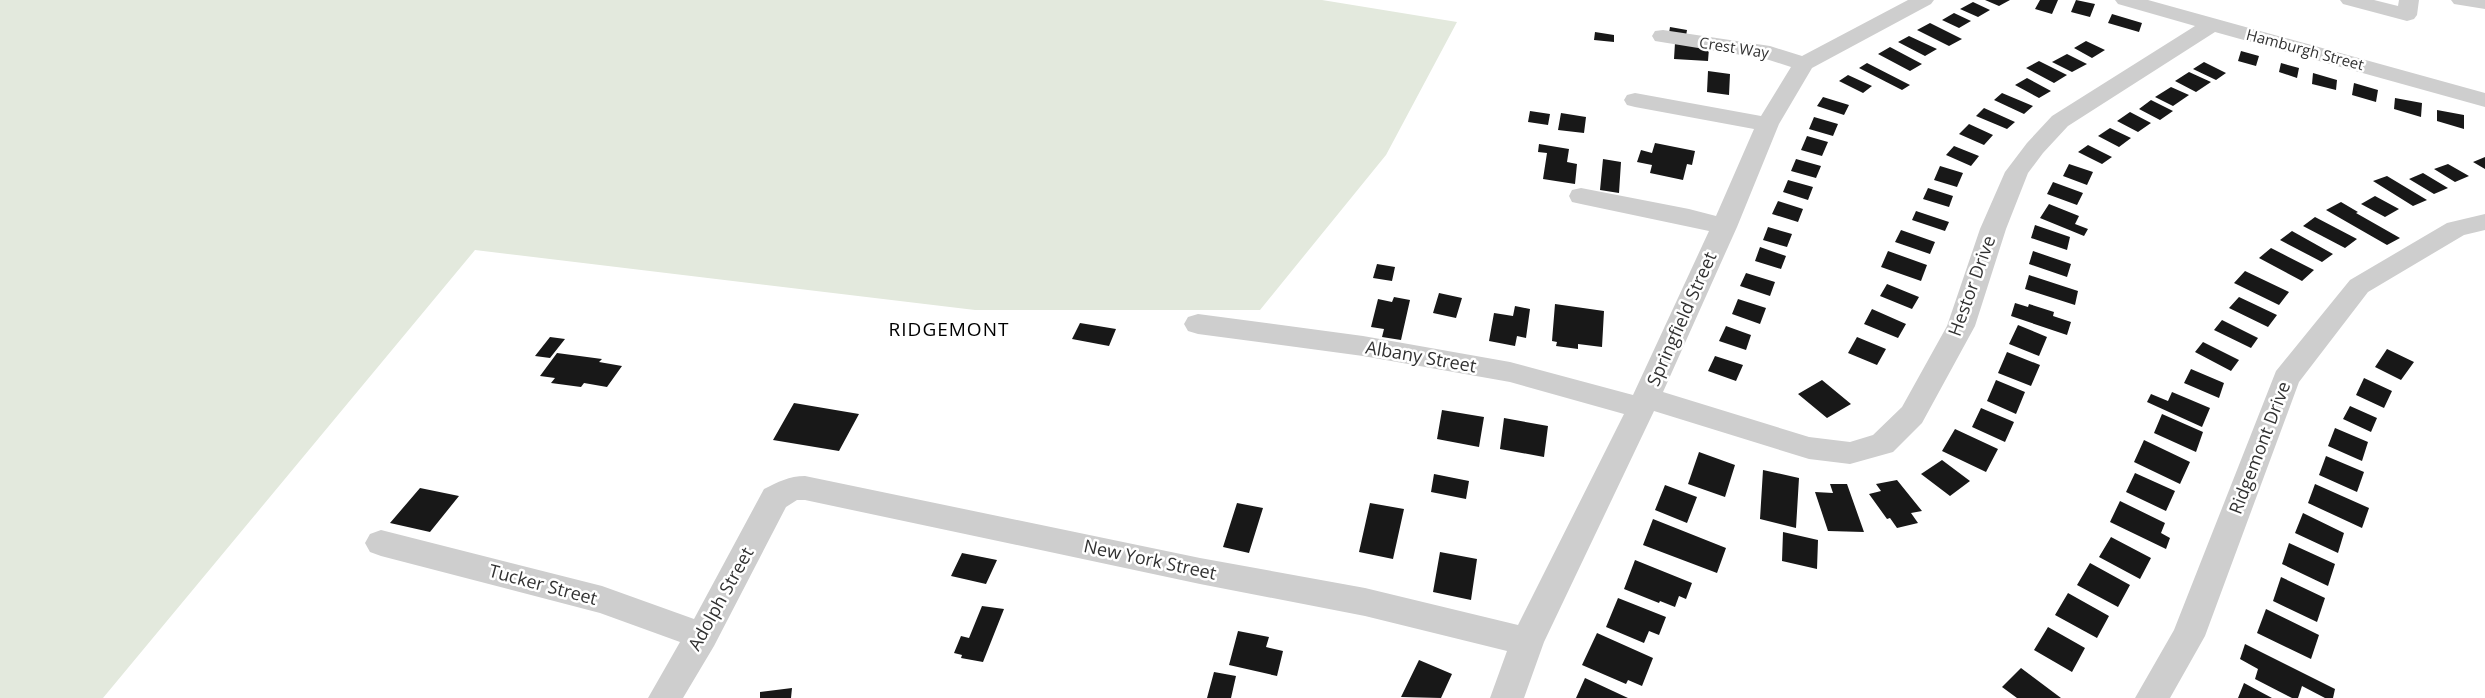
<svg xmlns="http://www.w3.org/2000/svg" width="2485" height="698" font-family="'Open Sans',sans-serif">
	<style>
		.green { fill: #e3e9dd }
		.building { fill: #181818 }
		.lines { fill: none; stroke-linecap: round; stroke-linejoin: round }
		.minor { fill: #cecece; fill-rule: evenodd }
		.labels { text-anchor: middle; stroke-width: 5; stroke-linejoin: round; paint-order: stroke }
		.far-street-label { font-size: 15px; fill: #313131; stroke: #fff }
		.street-label { font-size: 18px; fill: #313131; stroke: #fff }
		.neighbourhood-label { font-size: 19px; letter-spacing: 1px; fill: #000; stroke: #fff }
	</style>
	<rect width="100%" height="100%" fill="#fff"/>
	<path class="green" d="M 0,0 L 1322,0 L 1457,22 L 1386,155 L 1260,310 L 975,310 L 475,250 L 103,698 L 0,698 Z"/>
	<path class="building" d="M 1985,0 L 2010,0 L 1999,6 Z
		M 2040,0 L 2058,0 L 2052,14 L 2035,9 Z
		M 2076,0 L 2095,4 L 2090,17 L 2071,12 Z
		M 1973,2 L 1990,10 L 1978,17 L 1960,9 Z
		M 1954,13 L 1971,21 L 1959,28 L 1942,20 Z
		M 2112,14 L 2142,23 L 2139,32 L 2108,23 Z
		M 1930,23 L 1962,39 L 1949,46 L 1917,30 Z
		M 1670,27 L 1687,30 L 1686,36 L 1669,33 Z
		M 1595,32 L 1614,35 L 1614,42 L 1594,40 Z
		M 1909,36 L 1937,49 L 1925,56 L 1898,42 Z
		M 2086,41 L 2105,50 L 2092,58 L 2074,48 Z
		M 1675,43 L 1709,48 L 1708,61 L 1674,59 Z
		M 1890,47 L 1922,64 L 1910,71 L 1878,54 Z
		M 2241,51 L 2259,56 L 2256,66 L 2238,61 Z
		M 2067,54 L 2087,64 L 2072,72 L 2052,62 Z
		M 2039,61 L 2067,75 L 2054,83 L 2026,68 Z
		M 2204,62 L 2226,73 L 2216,80 L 2193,69 Z
		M 1867,63 L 1910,85 L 1902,90 L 1859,68 Z
		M 2281,63 L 2299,68 L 2297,78 L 2279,72 Z
		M 1708,71 L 1730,74 L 1729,95 L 1707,92 Z
		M 2189,72 L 2211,82 L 2196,92 L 2175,81 Z
		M 2313,73 L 2337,80 L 2336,90 L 2312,84 Z
		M 1848,75 L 1872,86 L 1863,93 L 1839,81 Z
		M 2027,78 L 2051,91 L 2039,98 L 2015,85 Z
		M 2354,83 L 2378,90 L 2376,102 L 2352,95 Z
		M 2171,87 L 2189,95 L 2173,106 L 2155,97 Z
		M 2002,93 L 2033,106 L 2024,114 L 1994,100 Z
		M 1823,97 L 1849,105 L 1844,115 L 1817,106 Z
		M 2395,98 L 2422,103 L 2421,117 L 2394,109 Z
		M 2151,100 L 2173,111 L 2160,120 L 2139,109 Z
		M 1984,108 L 2015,122 L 2007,129 L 1976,116 Z
		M 2437,110 L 2464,115 L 2464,129 L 2437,121 Z
		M 1530,111 L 1550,114 L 1548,125 L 1528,122 Z
		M 2130,112 L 2151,123 L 2138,132 L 2117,121 Z
		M 1561,113 L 1586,117 L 1584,133 L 1558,130 Z
		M 1814,117 L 1838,124 L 1833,136 L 1809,129 Z
		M 1969,124 L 1993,135 L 1984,145 L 1959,134 Z
		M 2110,128 L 2131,138 L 2119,147 L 2098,136 Z
		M 1807,136 L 1828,142 L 1822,156 L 1801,150 Z
		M 1655,143 L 1695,151 L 1692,165 L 1687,164 L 1683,180 L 1650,173 L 1652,165 L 1637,162 L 1641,150 L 1652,153 Z
		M 1539,144 L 1569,149 L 1567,162 L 1577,164 L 1575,184 L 1543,179 L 1547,153 L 1538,152 Z
		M 2088,145 L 2112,157 L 2102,164 L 2078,152 Z
		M 1954,146 L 1979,156 L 1971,166 L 1946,155 Z
		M 2485,157 L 2485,169 L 2473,162 Z
		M 1603,159 L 1621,162 L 1619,193 L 1600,190 Z
		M 1796,159 L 1821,166 L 1816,178 L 1791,171 Z
		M 2069,164 L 2093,172 L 2087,185 L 2063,176 Z
		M 2448,164 L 2469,176 L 2455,182 L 2434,169 Z
		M 1940,166 L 1963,173 L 1957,187 L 1934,180 Z
		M 2423,173 L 2448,188 L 2434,194 L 2409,179 Z
		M 2387,176 L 2427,200 L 2413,206 L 2373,181 Z
		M 1788,180 L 1813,187 L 1808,200 L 1783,192 Z
		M 2053,182 L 2083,193 L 2077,205 L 2047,194 Z
		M 1928,188 L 1953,196 L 1949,207 L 1923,199 Z
		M 2375,196 L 2399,209 L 2385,217 L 2361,204 Z
		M 1778,201 L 1803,209 L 1798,222 L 1772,214 Z
		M 2341,202 L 2358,212 L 2356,213 L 2400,238 L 2387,245 L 2326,210 Z
		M 2049,204 L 2079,216 L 2075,224 L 2088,229 L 2084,236 L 2040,218 Z
		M 1916,211 L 1949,222 L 1945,231 L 1912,220 Z
		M 2315,217 L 2357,239 L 2345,248 L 2303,226 Z
		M 2035,225 L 2070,237 L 2067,250 L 2031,238 Z
		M 1768,227 L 1792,234 L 1787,247 L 1763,240 Z
		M 1901,230 L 1935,242 L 1930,254 L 1895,242 Z
		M 2292,231 L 2333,254 L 2322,262 L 2280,240 Z
		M 1760,247 L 1786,256 L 1781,269 L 1755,261 Z
		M 2271,248 L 2314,270 L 2302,281 L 2259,258 Z
		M 1888,251 L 1927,265 L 1921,281 L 1881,267 Z
		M 2033,251 L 2071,264 L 2067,277 L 2029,264 Z
		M 1377,264 L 1395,267 L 1392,281 L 1373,278 Z
		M 2245,271 L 2289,292 L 2279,305 L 2234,283 Z
		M 1746,273 L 1775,282 L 1770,296 L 1740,286 Z
		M 2029,275 L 2078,291 L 2075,305 L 2025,289 Z
		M 1887,284 L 1919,297 L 1912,309 L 1880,296 Z
		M 1439,293 L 1462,298 L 1456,318 L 1433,313 Z
		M 1394,297 L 1410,300 L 1401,340 L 1382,337 L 1384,329 L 1371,327 L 1378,299 L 1392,302 Z
		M 2239,297 L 2277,315 L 2268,327 L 2229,308 Z
		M 1738,299 L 1766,308 L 1760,324 L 1732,314 Z
		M 2015,303 L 2028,307 L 2029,304 L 2054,312 L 2053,316 L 2071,322 L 2067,335 L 2011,316 Z
		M 1555,304 L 1604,311 L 1602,347 L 1578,344 L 1578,349 L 1556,346 L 1557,342 L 1552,341 Z
		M 1515,306 L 1530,309 L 1526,338 L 1517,336 L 1515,346 L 1489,341 L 1494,313 L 1513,316 Z
		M 1872,309 L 1906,324 L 1898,338 L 1864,324 Z
		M 2222,320 L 2258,338 L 2251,348 L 2214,330 Z
		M 1080,323 L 1116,329 L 1109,346 L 1072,339 Z
		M 2018,325 L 2047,337 L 2039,356 L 2009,344 Z
		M 1726,326 L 1751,335 L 1746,350 L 1719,341 Z
		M 550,337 L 565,339 L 550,358 L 535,356 Z
		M 1857,337 L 1886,349 L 1877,365 L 1848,353 Z
		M 2203,342 L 2239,360 L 2231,371 L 2195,352 Z
		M 2387,349 L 2414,362 L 2401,380 L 2375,367 Z
		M 2007,352 L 2040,365 L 2031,386 L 1998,373 Z
		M 557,353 L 602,359 L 599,362 L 622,366 L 607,387 L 584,383 L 581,387 L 551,383 L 555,378 L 540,376 Z
		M 1715,356 L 1743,365 L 1736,381 L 1708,371 Z
		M 2191,369 L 2224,383 L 2219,398 L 2184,383 Z
		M 2364,378 L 2392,391 L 2384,408 L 2356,395 Z
		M 1822,380 L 1851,404 L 1827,418 L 1798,394 Z
		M 1996,380 L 2025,392 L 2016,414 L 1987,401 Z
		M 2172,392 L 2210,408 L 2202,427 L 2147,402 L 2151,394 L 2168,401 Z
		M 794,403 L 859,414 L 839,451 L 773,440 Z
		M 2350,406 L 2377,418 L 2371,432 L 2343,419 Z
		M 1981,408 L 2014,422 L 2005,442 L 1972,427 Z
		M 1442,410 L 1484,417 L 1479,447 L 1437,439 Z
		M 2162,414 L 2203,432 L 2196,452 L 2154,433 Z
		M 1504,418 L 1548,426 L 1544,457 L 1500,449 Z
		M 2335,428 L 2368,442 L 2362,461 L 2328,446 Z
		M 1955,429 L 1998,449 L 1986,472 L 1942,451 Z
		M 2144,440 L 2190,462 L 2180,484 L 2134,462 Z
		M 1699,452 L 1735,465 L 1725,497 L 1688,484 Z
		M 2326,456 L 2364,472 L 2357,492 L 2319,475 Z
		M 1942,460 L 1970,481 L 1950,496 L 1921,474 Z
		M 1763,470 L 1799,478 L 1796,528 L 1760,519 Z
		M 2135,473 L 2175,491 L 2166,511 L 2126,492 Z
		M 1434,474 L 1469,481 L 1466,499 L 1431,492 Z
		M 1897,480 L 1922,511 L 1911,513 L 1918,523 L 1897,528 L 1890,518 L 1887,519 L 1869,494 L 1881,491 L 1876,484 Z
		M 1830,484 L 1847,484 L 1864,532 L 1828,531 L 1815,492 L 1833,493 Z
		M 2315,484 L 2369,508 L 2362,528 L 2308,503 Z
		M 1665,485 L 1697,497 L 1687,523 L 1655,510 Z
		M 420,488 L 459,496 L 430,532 L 390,523 Z
		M 2120,501 L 2165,523 L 2161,533 L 2170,538 L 2166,549 L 2110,522 Z
		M 1237,503 L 1263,508 L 1249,553 L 1223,547 Z
		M 1370,503 L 1404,509 L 1393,559 L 1359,552 Z
		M 2303,513 L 2344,533 L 2338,553 L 2295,533 Z
		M 1653,519 L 1726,548 L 1717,573 L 1643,545 Z
		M 1783,532 L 1818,540 L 1817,569 L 1782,561 Z
		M 2111,537 L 2151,558 L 2140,579 L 2099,557 Z
		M 2289,543 L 2335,564 L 2328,586 L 2282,564 Z
		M 1440,552 L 1477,559 L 1471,600 L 1433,592 Z
		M 962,553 L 997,560 L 986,584 L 951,576 Z
		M 1635,560 L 1692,583 L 1686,599 L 1679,596 L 1675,607 L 1660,601 L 1659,603 L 1624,589 Z
		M 2090,563 L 2130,585 L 2118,607 L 2077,585 Z
		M 2281,577 L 2325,598 L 2317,622 L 2273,601 Z
		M 2068,593 L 2109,616 L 2097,638 L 2055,615 Z
		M 1618,598 L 1666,617 L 1659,635 L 1649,631 L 1644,643 L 1606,627 Z
		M 982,606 L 1004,609 L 983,662 L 961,658 L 962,655 L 954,653 L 961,636 L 969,638 Z
		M 2266,609 L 2319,635 L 2311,659 L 2257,633 Z
		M 2048,627 L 2085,648 L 2072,672 L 2034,650 Z
		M 1238,631 L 1269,637 L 1266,647 L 1283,651 L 1277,676 L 1229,665 Z
		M 1597,633 L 1653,658 L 1642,686 L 1628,680 L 1626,684 L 1582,665 Z
		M 2245,644 L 2335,689 L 2333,698 L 2325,698 L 2302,686 L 2298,698 L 2292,698 L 2255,679 L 2258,669 L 2240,659 Z
		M 1419,660 L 1452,674 L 1441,698 L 1401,697 Z
		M 2021,668 L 2061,698 L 2017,698 L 2002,687 Z
		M 1214,672 L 1236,676 L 1231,698 L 1207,698 Z
		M 1585,678 L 1628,698 L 1576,698 Z
		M 2244,683 L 2272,698 L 2238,698 Z
		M 792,688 L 791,698 L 760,698 L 760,692 Z"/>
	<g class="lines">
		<path class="minor" d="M 1908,0 L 1934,0 L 1931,4 L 1812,68 L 1779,124 L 1737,227 L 1663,392 L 1809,437 L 1850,442 L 1873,435 L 1902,407 L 1947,326 L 1980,229 L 2005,172 L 2027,143 L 2052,116 L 2195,26 L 2118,4 L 2115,0 L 2148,0 L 2485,93 L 2485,107 L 2215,32 L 2068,126 L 2043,153 L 2028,173 L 2006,229 L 1975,326 L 1922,423 L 1893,452 L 1850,464 L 1809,459 L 1654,411 L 1544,642 L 1524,698 L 1490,698 L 1507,651 L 1365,616 L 1200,584 L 805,500 L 797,500 L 786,507 L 714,646 L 683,698 L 648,698 L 680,642 L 600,613 L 381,556 L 370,552 L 365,543 L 370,534 L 381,530 L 602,586 L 694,619 L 764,489 C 778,482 789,476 805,476 L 1200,558 L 1365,588 L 1518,625 L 1624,414 L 1510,382 L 1363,356 L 1198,334 L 1188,331 L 1184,324 L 1188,317 L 1198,314 L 1363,336 L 1510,362 L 1633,395 L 1709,231 L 1581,204 L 1572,202 L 1569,196 L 1572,190 L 1581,188 L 1689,209 L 1716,216 L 1754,129 L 1635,107 L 1627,105 L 1624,100 L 1627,95 L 1635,93 L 1761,116 L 1791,67 L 1766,59 L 1655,41 L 1652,36 L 1655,31 L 1663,30 L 1770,46 L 1802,56 Z
			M 2340,0 L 2374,0 L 2398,6 L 2399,0 L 2419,0 L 2417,15 L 2414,19 L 2407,21 L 2343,4 Z
			M 2451,0 L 2485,0 L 2485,9 L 2454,4 Z
			M 2485,214 L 2485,230 L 2464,235 L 2368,292 L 2299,382 L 2205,636 L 2170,698 L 2135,698 L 2174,630 L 2276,371 L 2350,280 L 2447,223 Z"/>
	</g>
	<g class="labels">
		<g class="far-street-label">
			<text transform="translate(1734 48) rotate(9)" y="5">Crest Way</text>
			<text transform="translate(2305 50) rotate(15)" y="5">Hamburgh Street</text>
		</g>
		<g class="street-label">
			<text transform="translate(1972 286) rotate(-70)" y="6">Hestor Drive</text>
			<text transform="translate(1682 319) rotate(-66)" y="6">Springfield Street</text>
			<text transform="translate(1421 357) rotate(10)" y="6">Albany Street</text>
			<text transform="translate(2260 448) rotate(-69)" y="6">Ridgemont Drive</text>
			<text transform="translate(1150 560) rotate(12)" y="6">New York Street</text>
			<text transform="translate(543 585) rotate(15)" y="6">Tucker Street</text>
			<text transform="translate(721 599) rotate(-61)" y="6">Adolph Street</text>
		</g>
		<g class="neighbourhood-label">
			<text x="949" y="336">RIDGEMONT</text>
		</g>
	</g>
</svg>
